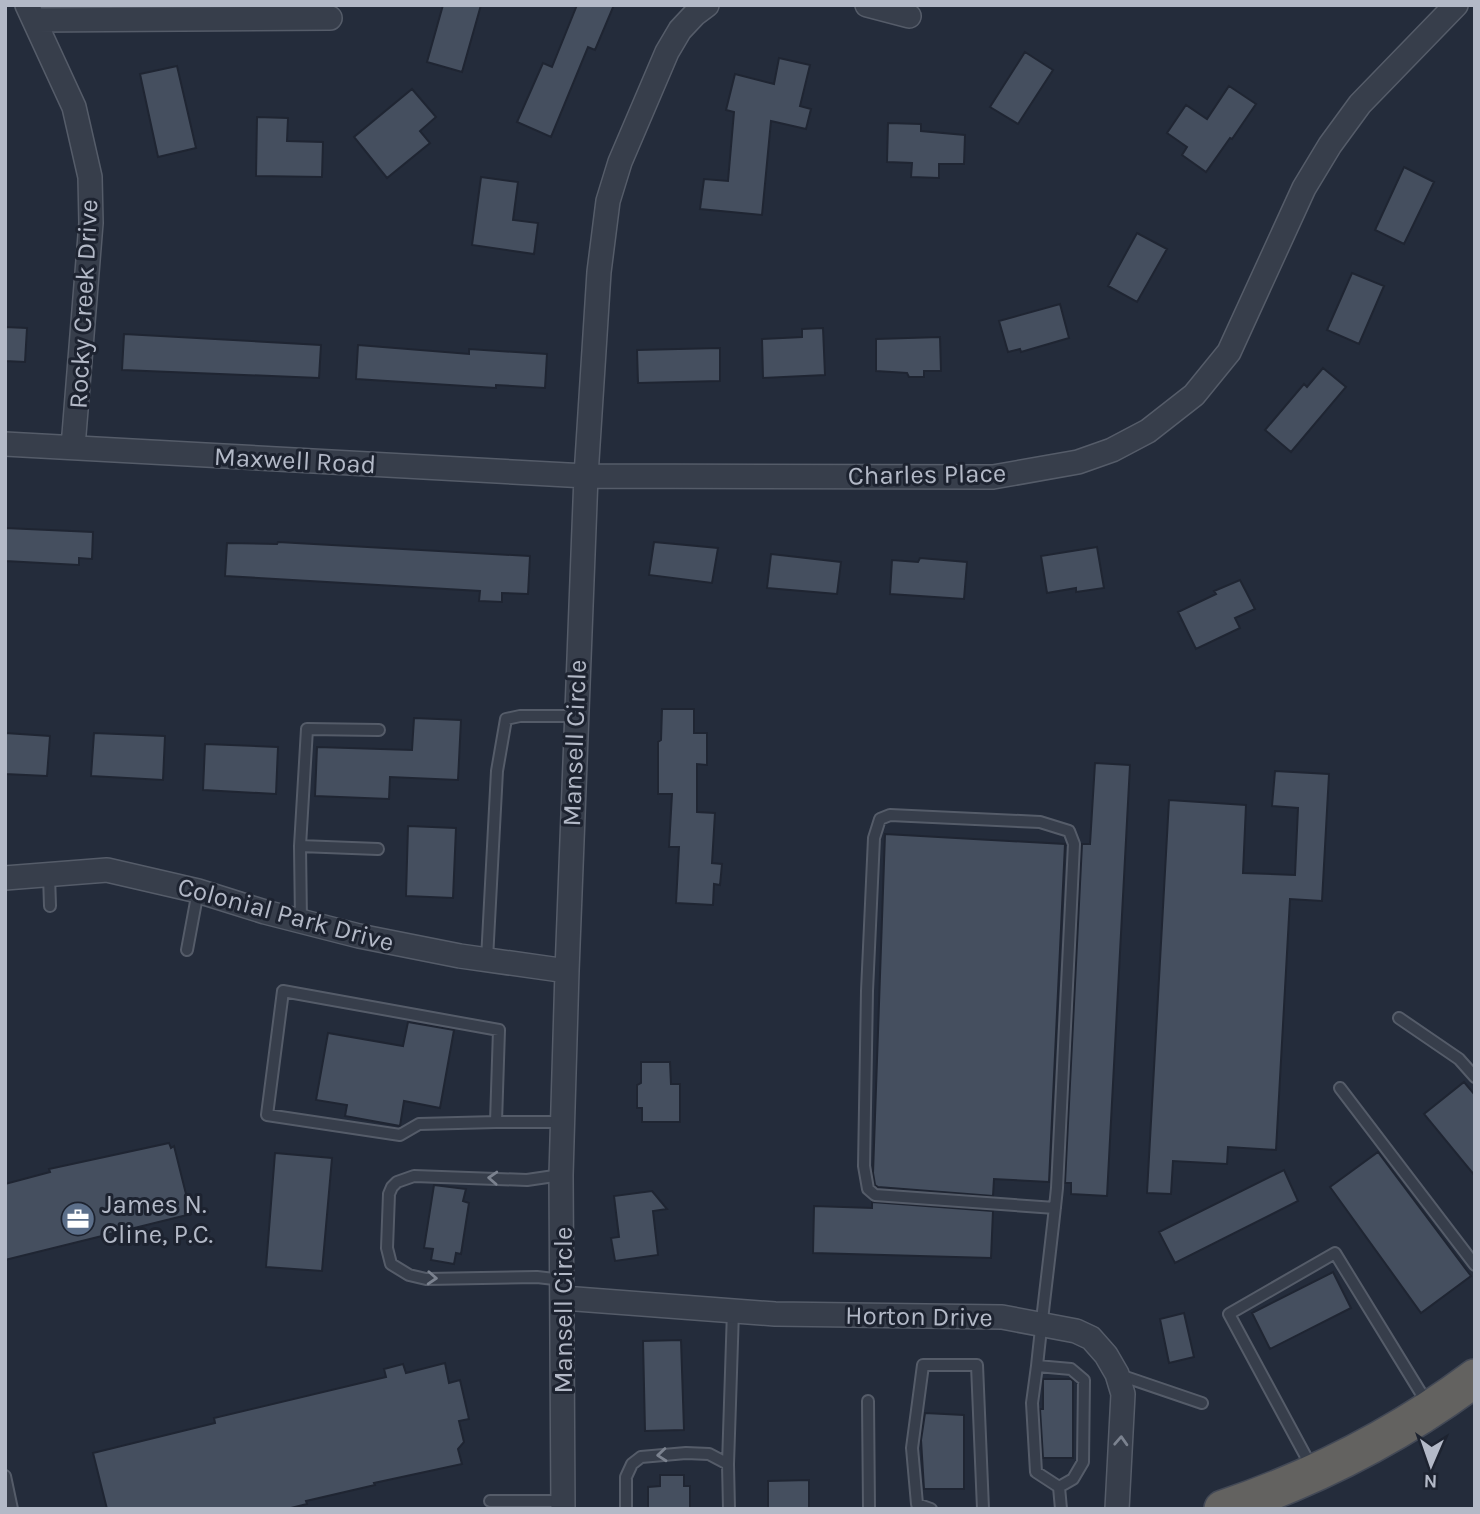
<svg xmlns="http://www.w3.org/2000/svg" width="1480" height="1514" font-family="Karla,sans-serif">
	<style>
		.building { fill: #454f5f; stroke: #1f2532; stroke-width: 2 }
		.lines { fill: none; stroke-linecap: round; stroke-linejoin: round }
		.service-casing { stroke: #555c69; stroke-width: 14 }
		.minor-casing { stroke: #555c69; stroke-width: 26 }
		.trunk-casing { stroke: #434956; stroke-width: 40 }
		.service { stroke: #373e4b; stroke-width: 10 }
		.minor { stroke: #373e4b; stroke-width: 23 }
		.trunk { stroke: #636260; stroke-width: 37 }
		.oneway { stroke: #7b828f }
		.labels { text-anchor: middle; stroke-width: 6; stroke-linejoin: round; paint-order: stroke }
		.street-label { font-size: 26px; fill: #b3b9c7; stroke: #1d2330 }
		.poi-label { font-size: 26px; fill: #b3b9c7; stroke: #1d2330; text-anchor: start }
	</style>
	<rect width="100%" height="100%" fill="#242c3b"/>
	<path class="building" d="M 443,5 L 481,5 L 462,72 L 427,62 Z
		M 577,5 L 614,5 L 595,50 L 588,47 L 551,137 L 517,122 L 543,63 L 552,67 Z
		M 1025,52 L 1053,70 L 1018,124 L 990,107 Z
		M 779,58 L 810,65 L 800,106 L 811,109 L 806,129 L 771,121 L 762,215 L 700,209 L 704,179 L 728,181 L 734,112 L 726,110 L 735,74 L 774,84 Z
		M 177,66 L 196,148 L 158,157 L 140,74 Z
		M 1229,86 L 1256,104 L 1232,139 L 1230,138 L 1206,172 L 1182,155 L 1187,147 L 1167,133 L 1186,105 L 1207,119 Z
		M 412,89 L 436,117 L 420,131 L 430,143 L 387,178 L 354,137 Z
		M 257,117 L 288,118 L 287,141 L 323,142 L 322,177 L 256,176 Z
		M 888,123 L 921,124 L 921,131 L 965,135 L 964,164 L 939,164 L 939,178 L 911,177 L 912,163 L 887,162 Z
		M 1404,167 L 1434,182 L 1404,244 L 1375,230 Z
		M 481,177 L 518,182 L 513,220 L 538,223 L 534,254 L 472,245 Z
		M 1137,233 L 1167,249 L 1137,302 L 1108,286 Z
		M 1352,273 L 1384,286 L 1359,344 L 1327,330 Z
		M 1060,304 L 1069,338 L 1021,352 L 1020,349 L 1008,352 L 999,321 Z
		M 5,327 L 27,328 L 25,362 L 5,361 Z
		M 823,328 L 825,375 L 763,378 L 762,339 L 802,337 L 802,329 Z
		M 124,334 L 321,345 L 319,378 L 122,370 Z
		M 940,337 L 941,371 L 924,371 L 924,377 L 909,377 L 907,373 L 876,371 L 876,339 Z
		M 358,345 L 469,354 L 469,349 L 547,354 L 545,388 L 496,385 L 496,388 L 356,379 Z
		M 720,348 L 720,381 L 638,383 L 637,350 Z
		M 1323,368 L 1346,387 L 1291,452 L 1265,430 L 1304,384 L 1307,387 Z
		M 5,528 L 93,532 L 92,559 L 79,558 L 79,565 L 5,561 Z
		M 278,542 L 530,556 L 528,594 L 502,593 L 502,602 L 479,601 L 480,591 L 225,576 L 227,543 L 277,544 Z
		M 654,542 L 718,548 L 712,583 L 649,575 Z
		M 1097,547 L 1104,588 L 1076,592 L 1076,588 L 1047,593 L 1041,556 Z
		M 771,554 L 841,562 L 837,594 L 767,588 Z
		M 920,558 L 967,562 L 964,599 L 890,594 L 892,560 L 918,562 Z
		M 1240,580 L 1255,609 L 1235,618 L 1240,628 L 1196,649 L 1178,612 L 1216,594 L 1214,591 Z
		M 662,709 L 694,709 L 694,733 L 707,733 L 707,765 L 697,764 L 697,812 L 715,813 L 712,863 L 722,864 L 720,885 L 714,884 L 713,905 L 676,903 L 679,847 L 669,847 L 672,794 L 658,794 L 658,742 L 661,740 Z
		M 414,718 L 461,720 L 458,780 L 390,777 L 389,799 L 315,796 L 317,747 L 412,750 Z
		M 5,733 L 50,736 L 47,776 L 5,774 Z
		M 94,733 L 165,736 L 163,780 L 91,776 Z
		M 205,744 L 278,747 L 276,794 L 203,790 Z
		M 1095,763 L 1130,765 L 1107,1196 L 1071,1194 L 1071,1183 L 1065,1183 L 1082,844 L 1090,844 Z
		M 1275,771 L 1329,774 L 1322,901 L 1290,899 L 1276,1150 L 1228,1147 L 1227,1164 L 1173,1161 L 1171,1194 L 1147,1193 L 1169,800 L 1246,805 L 1243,873 L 1295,875 L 1298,808 L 1272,806 Z
		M 408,826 L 456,828 L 453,898 L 406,896 Z
		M 885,834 L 1065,844 L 1049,1182 L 994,1179 L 993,1196 L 878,1187 L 875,1185 L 873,1173 Z
		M 408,1022 L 454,1030 L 440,1108 L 404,1101 L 400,1126 L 345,1116 L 347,1105 L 316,1100 L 328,1033 L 403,1046 Z
		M 641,1062 L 670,1062 L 671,1084 L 680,1084 L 680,1122 L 642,1122 L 642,1108 L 637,1108 L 637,1085 L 641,1083 Z
		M 1464,1082 L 1475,1095 L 1475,1176 L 1424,1114 Z
		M 169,1143 L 171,1148 L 174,1146 L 191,1214 L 5,1260 L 5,1184 L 50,1172 L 49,1169 Z
		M 1378,1152 L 1471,1276 L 1421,1313 L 1330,1187 Z
		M 275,1153 L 332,1158 L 322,1271 L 266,1267 Z
		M 1284,1170 L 1298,1201 L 1175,1263 L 1159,1232 Z
		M 434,1185 L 466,1189 L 463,1201 L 469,1203 L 461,1254 L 456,1253 L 454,1264 L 431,1260 L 433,1249 L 424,1248 Z
		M 652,1191 L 667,1209 L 653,1211 L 658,1255 L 615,1261 L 611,1238 L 619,1237 L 614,1196 Z
		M 872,1202 L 993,1211 L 991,1258 L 813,1253 L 814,1206 L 872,1208 Z
		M 1333,1272 L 1351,1308 L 1270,1349 L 1252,1313 Z
		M 1184,1313 L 1194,1357 L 1169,1363 L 1160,1319 Z
		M 681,1340 L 684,1430 L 645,1431 L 643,1341 Z
		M 445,1363 L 449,1383 L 460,1380 L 469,1419 L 459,1421 L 464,1442 L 458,1449 L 462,1464 L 374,1483 L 375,1485 L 306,1501 L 307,1504 L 287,1509 L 107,1509 L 93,1453 L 215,1423 L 214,1418 L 386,1377 L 384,1369 L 403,1364 L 406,1373 Z
		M 1043,1379 L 1071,1379 L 1073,1381 L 1073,1458 L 1043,1458 L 1040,1409 L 1043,1409 Z
		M 925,1413 L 964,1415 L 964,1489 L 924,1489 L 921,1440 Z
		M 660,1475 L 684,1475 L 684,1486 L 690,1486 L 690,1509 L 648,1509 L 648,1487 L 660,1486 Z
		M 809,1480 L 809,1509 L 768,1509 L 768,1481 Z"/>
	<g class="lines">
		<g class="service-casing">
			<path id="service" d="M 300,846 L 307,729 L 379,730
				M 49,875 L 50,906
				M 301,921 L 300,846 L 378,849
				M 187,950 L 198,891
				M 487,959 L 497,771 L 506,719 L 520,716 L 575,716
				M 1399,1018 L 1459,1059 L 1475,1077
				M 1340,1088 L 1475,1265
				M 496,1122 L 419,1124 L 400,1135 L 267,1115 L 283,991 L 499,1030 L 496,1122 L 563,1122
				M 561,1175 L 527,1180 L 414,1176 L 397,1182 L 392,1187 L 389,1194 L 387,1248 L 391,1264 L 409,1275 L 426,1279 L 537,1277 L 563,1280
				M 1037,1366 C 1043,1307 1051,1247 1057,1188 L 1074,844 L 1069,831 L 1040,822 L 890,815 L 880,819 L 874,838 L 867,991 L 864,1166 L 868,1189 L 875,1195 L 1055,1208
				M 1037,1366 L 1071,1369 L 1084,1380 L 1083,1462 L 1073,1479 L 1059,1487 L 1036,1472 L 1032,1403 Z
				M 1117,1374 L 1202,1403
				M 868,1401 L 869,1509
				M 1311,1466 L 1229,1314 L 1335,1253 L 1427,1403
				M 5,1476 L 12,1509
				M 1059,1487 L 1061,1509
				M 490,1501 L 563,1501
				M 626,1509 L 626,1477 L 632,1464 L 641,1457 L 686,1453 L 709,1454 L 728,1464
				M 729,1509 L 728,1464 L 733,1311
				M 931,1509 L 917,1504 L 912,1448 L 923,1365 L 977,1365 L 983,1509"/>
		</g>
		<g class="minor-casing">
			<path id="minor" d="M 27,5 L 74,107 L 90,177 L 91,223 L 73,447
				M 867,5 L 909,16
				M 34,20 L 330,18
				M 5,444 L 586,476 L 993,477 L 1078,462 L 1112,450 L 1148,431 L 1194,395 L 1229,352 L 1304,188 L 1330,145 L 1360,104 L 1456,5
				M 5,878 L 107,870 L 198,891 L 265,912 L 359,936 L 460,956 L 567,971
				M 563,1298 L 775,1314 L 1002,1317 L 1076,1331 L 1091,1338 L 1106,1355 L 1117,1374 L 1123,1394 L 1117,1509
				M 563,1509 L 561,1175 L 567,971 L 586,476 L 599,272 L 608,201 L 620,162 L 667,52 L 680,30 L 695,14 L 707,5"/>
		</g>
		<g class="trunk-casing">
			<path id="trunk" d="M 1223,1509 C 1312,1479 1400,1434 1475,1378"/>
		</g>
		<use href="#service" class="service"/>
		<use href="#minor" class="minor"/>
		<use href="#trunk" class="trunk"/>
	</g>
	<defs><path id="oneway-chevron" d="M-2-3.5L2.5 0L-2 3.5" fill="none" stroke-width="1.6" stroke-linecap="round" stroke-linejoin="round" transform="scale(1.75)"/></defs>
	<g class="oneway">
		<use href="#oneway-chevron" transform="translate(493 1178) rotate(-177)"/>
		<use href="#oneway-chevron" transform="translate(432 1278) rotate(3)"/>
		<use href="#oneway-chevron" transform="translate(1121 1441) rotate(-87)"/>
		<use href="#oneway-chevron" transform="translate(662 1455) rotate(175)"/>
	</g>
	<defs>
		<g id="office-disc" transform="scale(1.75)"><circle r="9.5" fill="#5c6f8a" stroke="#1d2330"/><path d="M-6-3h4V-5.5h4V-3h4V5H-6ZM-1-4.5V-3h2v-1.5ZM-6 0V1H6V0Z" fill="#fff"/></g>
	</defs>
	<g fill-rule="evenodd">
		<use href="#office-disc" x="78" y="1219"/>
	</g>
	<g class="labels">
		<g class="street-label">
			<text transform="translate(83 304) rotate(-87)" y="9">Rocky Creek Drive</text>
			<text transform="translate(295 460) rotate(3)" y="9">Maxwell Road</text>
			<text transform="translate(927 474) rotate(-1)" y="9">Charles Place</text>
			<text transform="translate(574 743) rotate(-88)" y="9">Mansell Circle</text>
			<text transform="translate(286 914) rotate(15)" y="9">Colonial Park Drive</text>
			<text transform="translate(563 1310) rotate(-90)" y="9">Mansell Circle</text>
			<text transform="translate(919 1316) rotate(1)" y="9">Horton Drive</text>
		</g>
		<g class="poi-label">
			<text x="102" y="1213">James N.<tspan x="102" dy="30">Cline, P.C.</tspan></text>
		</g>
	</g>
	<rect width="1480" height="1514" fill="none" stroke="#b3b9c7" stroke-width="14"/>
	<g transform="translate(1431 1465) rotate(182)" stroke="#1d2330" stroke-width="5" paint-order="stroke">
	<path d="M0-5L12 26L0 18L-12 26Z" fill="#b3b9c7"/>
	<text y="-10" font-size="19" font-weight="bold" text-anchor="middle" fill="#b3b9c7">N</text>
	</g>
</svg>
